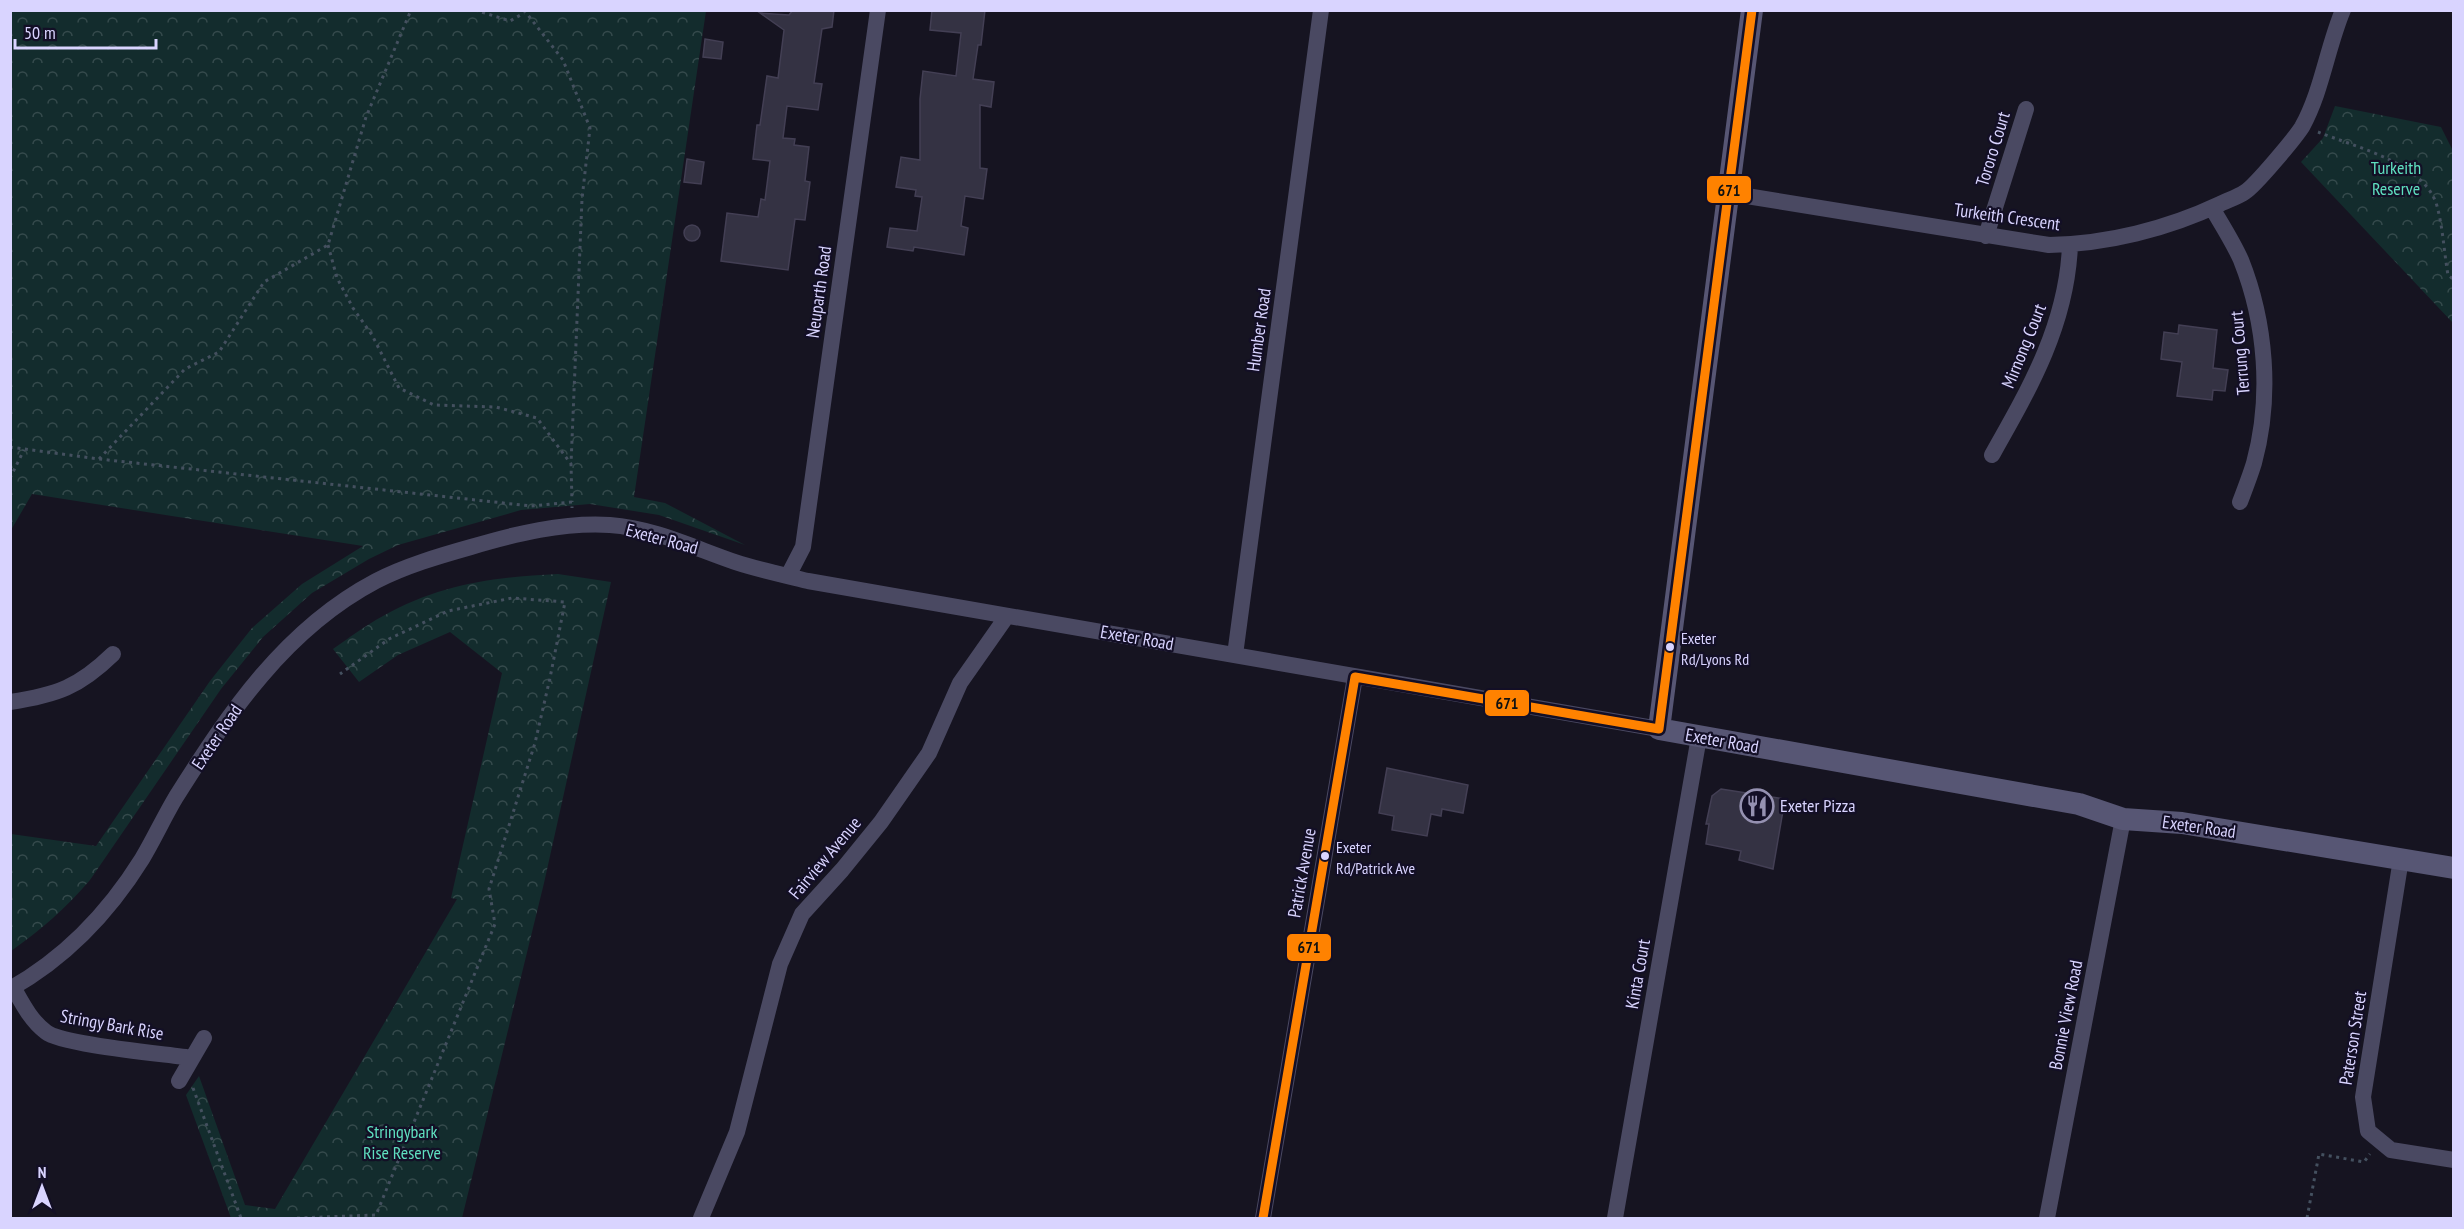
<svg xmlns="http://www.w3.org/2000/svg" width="2464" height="1229" font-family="'PT Sans Narrow',sans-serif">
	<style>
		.forest { fill: url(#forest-crowns) }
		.building { fill: #343243; stroke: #433f54; stroke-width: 1.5 }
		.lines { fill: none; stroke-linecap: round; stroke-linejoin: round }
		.path { stroke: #44505f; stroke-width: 3; stroke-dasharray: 3 4.5; stroke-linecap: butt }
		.minor { stroke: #4a4962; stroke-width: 16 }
		.secondary { stroke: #575674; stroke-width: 22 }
		.bus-1-casing { stroke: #130f26; stroke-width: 14 }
		.bus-1 { stroke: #ff8200; stroke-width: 9 }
		.bus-dot { fill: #d9d4ff; stroke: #130f26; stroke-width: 2 }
		.labels { text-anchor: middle; stroke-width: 4.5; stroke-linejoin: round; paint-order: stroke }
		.bus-label { font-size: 16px; fill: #d9d4ff; stroke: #130f26; text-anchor: start }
		.street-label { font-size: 18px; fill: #d9d4ff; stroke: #130f26 }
		.park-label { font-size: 18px; fill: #5fe0c0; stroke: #130f26 }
		.poi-label { font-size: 18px; fill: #d9d4ff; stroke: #130f26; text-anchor: start }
		.line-badge { stroke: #130f26; stroke-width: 2 }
		.pale-badge-label { font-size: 16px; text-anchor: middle; font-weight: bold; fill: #111 }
	</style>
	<defs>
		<pattern id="forest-crowns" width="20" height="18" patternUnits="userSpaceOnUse" patternTransform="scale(1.5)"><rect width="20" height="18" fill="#132c2d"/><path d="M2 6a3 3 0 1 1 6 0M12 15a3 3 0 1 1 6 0" fill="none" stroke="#354a4c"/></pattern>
	</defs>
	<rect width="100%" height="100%" fill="#161421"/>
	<path class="forest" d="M 11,10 L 706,11 L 634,497 L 665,503 L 745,545 L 659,515 L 590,504 L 521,510 L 398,545 L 369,559 L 312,593 L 263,637 L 221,689 L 90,880 C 66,908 41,930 11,951 L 11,834 L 96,846 L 210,681 L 252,628 L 302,584 L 363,546 L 32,494 L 11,530 Z
		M 2335,106 L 2441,127 L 2453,151 L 2453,323 L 2301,162 L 2323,138 Z
		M 558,574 L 611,582 L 544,883 L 462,1218 L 231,1218 L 186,1095 L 199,1076 L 245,1205 L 275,1209 L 457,899 L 451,898 L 502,673 L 450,632 L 398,655 L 359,682 L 333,649 C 349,638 366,625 383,616 C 440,584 494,577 558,574 Z"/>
	<path class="building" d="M 793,10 L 834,10 L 832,27 L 822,29 L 814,83 L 822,84 L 818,110 L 787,106 L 783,138 L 795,139 L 794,145 L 809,147 L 805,181 L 810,182 L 805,220 L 795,219 L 788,270 L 721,261 L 727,213 L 758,217 L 761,199 L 765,200 L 770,161 L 753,159 L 757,125 L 760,125 L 767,76 L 778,78 L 784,30 L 760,13 L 789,15 Z
		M 932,10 L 985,10 L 981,45 L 978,45 L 973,79 L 994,82 L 991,107 L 980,105 L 980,168 L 987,169 L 983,199 L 965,196 L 961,226 L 968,228 L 964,255 L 914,247 L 913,251 L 887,247 L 890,228 L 917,231 L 922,197 L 915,196 L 916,190 L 896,187 L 901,157 L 920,160 L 920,99 L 923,71 L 956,76 L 961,33 L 930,30 Z
		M 705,39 L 723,42 L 721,59 L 703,57 Z
		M 687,159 L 704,162 L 701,184 L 684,182 Z
		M684 233a8 8 0 1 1 16 0a8 8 0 1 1-16 0Z
		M 2179,325 L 2217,330 L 2213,368 L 2228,370 L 2225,391 L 2213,390 L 2212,400 L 2177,396 L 2182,362 L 2161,359 L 2164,332 L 2178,334 Z
		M 1387,768 L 1468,785 L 1463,813 L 1442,809 L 1441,816 L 1431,814 L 1427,836 L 1392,830 L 1394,816 L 1379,813 Z
		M 1721,789 L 1785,799 L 1773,869 L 1739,860 L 1741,851 L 1706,844 L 1709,824 L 1706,824 L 1712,796 Z"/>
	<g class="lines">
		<path class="path" d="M 475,10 L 510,21 L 524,13
			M 524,10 L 563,60 L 590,128 L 582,199 L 571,464 L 572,502
			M 2318,132 C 2355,147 2425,163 2437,206 C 2443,228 2444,252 2448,275 L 2454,280
			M 328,245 L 337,278 L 353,308 L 372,335 L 399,388 L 434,405 L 496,407 L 537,418 L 571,464
			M 10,447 L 99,459 L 531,506 L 572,502 L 572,508
			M 99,459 L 185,369 L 219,352 L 264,282 L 328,245 L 366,117 L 411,10
			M 10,478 L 24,450
			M 193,1088 L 241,1218
			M 297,1218 L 376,1215 L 495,924 L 489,889 L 535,743 L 550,678 L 565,602 L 512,598 L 448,611 L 389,639 L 340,674
			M 2307,1218 L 2319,1154 L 2364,1162 L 2370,1154"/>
		<path class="minor" d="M 1728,193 L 2049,245 C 2107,244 2167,229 2220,204 C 2228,200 2238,197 2245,192 C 2255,186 2295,138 2302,127 C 2322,91 2327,48 2343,10
			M 2212,208 C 2222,225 2233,242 2241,260 C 2266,323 2272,397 2254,463 C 2250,476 2245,489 2240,502
			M 1986,236 L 2026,109
			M 1992,455 C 2030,388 2067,324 2070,245
			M 788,576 L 803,547 L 878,10
			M 1235,655 L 1321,10
			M 10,702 C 57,695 79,687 113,654
			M 2401,859 L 2363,1097 L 2368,1131 L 2391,1150 L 2454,1160
			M 13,987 C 22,1003 31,1021 46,1032 C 62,1045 166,1054 192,1058
			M 10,989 C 65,958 109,912 142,859 C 154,839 164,817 176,797 C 229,713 285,629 376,581 C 405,566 439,556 471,547 C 515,534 563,522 610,525 C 653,528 694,548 735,562 C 759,570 784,575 808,581 L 1659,729
			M 179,1081 L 204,1038
			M 701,1218 L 737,1132 L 780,964 L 802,914 L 842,870 L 881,822 L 929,753 L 960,683 L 1007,616
			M 1263,1218 L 1355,677
			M 1615,1218 L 1699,737
			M 2047,1218 L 2123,819"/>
		<path class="secondary" d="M 1752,10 L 1659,729 L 2079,804 L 2123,819 L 2182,823 L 2454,868"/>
		<g class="bus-1-casing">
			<path id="bus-1" d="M 1355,677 L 1659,729
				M 1659,729 L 1752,10
				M 1263,1218 L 1355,677"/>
		</g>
		<use href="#bus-1" class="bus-1"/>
	</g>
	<defs>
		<g id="restaurant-ring" transform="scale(1.725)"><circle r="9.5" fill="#130f26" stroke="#9591b1" stroke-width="1.5"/><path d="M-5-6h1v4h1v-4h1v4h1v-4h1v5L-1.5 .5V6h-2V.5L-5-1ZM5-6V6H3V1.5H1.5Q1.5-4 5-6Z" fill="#9591b1"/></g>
	</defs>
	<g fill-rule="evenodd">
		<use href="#restaurant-ring" x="1757" y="806"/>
	</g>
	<g class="bus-dot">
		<circle cx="1670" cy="647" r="5"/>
		<circle cx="1325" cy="856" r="5"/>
	</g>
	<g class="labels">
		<g class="bus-label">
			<text x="1681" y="644">Exeter<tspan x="1681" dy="21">Rd/Lyons Rd</tspan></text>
			<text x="1336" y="853">Exeter<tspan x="1336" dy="21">Rd/Patrick Ave</tspan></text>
		</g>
		<g class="street-label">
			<text transform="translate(1993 149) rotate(-73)" y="6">Tororo Court</text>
			<text transform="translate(2007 217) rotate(8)" y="6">Turkeith Crescent</text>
			<text transform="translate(819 292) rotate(-82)" y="6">Neuparth Road</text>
			<text transform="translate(1259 330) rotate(-82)" y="6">Humber Road</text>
			<text transform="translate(2024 346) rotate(-68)" y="6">Mirnong Court</text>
			<text transform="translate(2240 353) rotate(-95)" y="6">Terrung Court</text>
			<text transform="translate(662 539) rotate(15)" y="6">Exeter Road</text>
			<text transform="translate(1137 638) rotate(10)" y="6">Exeter Road</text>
			<text transform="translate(217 737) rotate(-56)" y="6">Exeter Road</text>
			<text transform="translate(1722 741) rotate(10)" y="6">Exeter Road</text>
			<text transform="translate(2199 827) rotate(8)" y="6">Exeter Road</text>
			<text transform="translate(825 858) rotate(-50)" y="6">Fairview Avenue</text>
			<text transform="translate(1302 873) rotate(-80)" y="6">Patrick Avenue</text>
			<text transform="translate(1638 974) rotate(-80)" y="6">Kinta Court</text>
			<text transform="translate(2066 1015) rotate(-79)" y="6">Bonnie View Road</text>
			<text transform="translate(112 1025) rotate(10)" y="6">Stringy Bark Rise</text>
			<text transform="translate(2353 1038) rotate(-81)" y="6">Paterson Street</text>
		</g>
		<g class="park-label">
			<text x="2396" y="174">Turkeith<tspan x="2396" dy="21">Reserve</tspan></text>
			<text x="402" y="1138">Stringybark<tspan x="402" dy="21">Rise Reserve</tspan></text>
		</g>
		<g class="poi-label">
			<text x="1780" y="812">Exeter Pizza</text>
		</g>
	</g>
	<g class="line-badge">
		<rect x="1706" y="175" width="46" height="29" rx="6" fill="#ff8200"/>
		<rect x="1484" y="689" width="46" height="28" rx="6" fill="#ff8200"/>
		<rect x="1286" y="933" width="46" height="29" rx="6" fill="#ff8200"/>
	</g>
	<g class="pale-badge-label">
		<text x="1729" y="196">671</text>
		<text x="1507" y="709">671</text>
		<text x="1309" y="953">671</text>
	</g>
	<rect width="2464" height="1229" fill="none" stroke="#d9d4ff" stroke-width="24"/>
	<g transform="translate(42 1187)" stroke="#130f26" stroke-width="4.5" paint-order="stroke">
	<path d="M0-4.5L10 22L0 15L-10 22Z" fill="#d9d4ff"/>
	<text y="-9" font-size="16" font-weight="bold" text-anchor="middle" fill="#d9d4ff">N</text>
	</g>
	<path d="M15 39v9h141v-9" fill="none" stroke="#d9d4ff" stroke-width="3"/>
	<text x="24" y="39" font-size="18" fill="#d9d4ff" stroke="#130f26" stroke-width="4.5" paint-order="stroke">50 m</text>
</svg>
